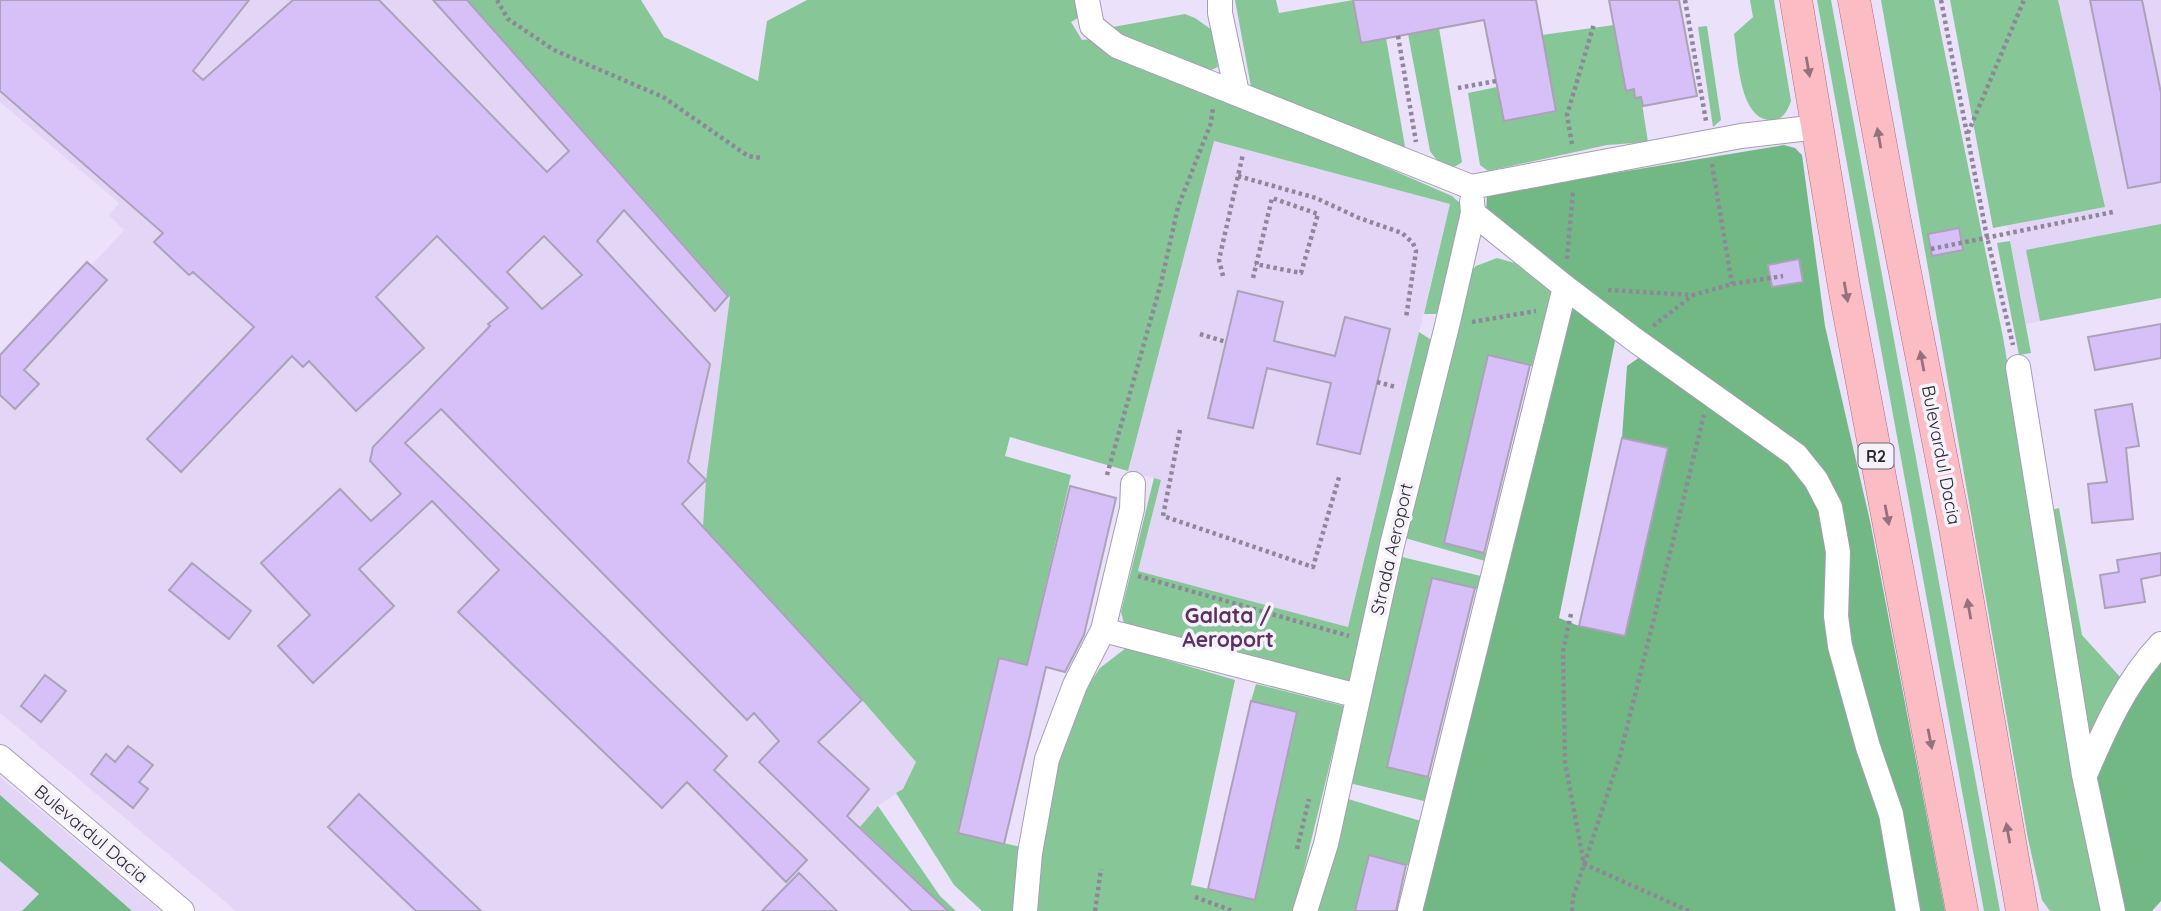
<svg xmlns="http://www.w3.org/2000/svg" width="2161" height="911" font-family="Quicksand,sans-serif">
	<style>
		.built { fill: #e2d5f6 }
		.green { fill: #87c797 }
		.forest { fill: #72b885 }
		.building { fill: #d7c0f8; stroke: #aba2ba; stroke-width: 2; fill-rule: evenodd }
		.lines { fill: none; stroke-linecap: round; stroke-linejoin: round }
		.minor-casing { stroke: #a69db5; stroke-width: 26 }
		.major-casing { stroke: #b26b78; stroke-width: 33 }
		.path { stroke: #8e8799; stroke-width: 4.5; stroke-dasharray: 3.5 3.5; stroke-linecap: butt }
		.minor { stroke: #fff; stroke-width: 24 }
		.major { stroke: #fbbcc4; stroke-width: 32 }
		.oneway { fill: #94727c }
		.labels { text-anchor: middle; stroke-width: 7; stroke-linejoin: round; paint-order: stroke }
		.shield { fill: #f6f2fc; stroke: #69656f; stroke-width: 2 }
		.shield-label { font-size: 16px; font-weight: bold; fill: #2d2933 }
		.street-label { font-size: 18px; fill: #2d2933; stroke: #f6f2fc }
		.quarter-label { font-size: 21px; font-weight: bold; fill: #5d3063; stroke: #f6f2fc }
	</style>
	<rect width="100%" height="100%" fill="#ebe1fb"/>
	<path class="built" d="M 0,0 L 467,0 L 730,297 L 706,480 L 862,700 L 917,762 L 903,789 L 878,806 L 860,828 L 948,911 L 236,911 L 0,713 L 0,355 L 86,262 L 91,266 L 124,230 L 109,215 L 119,203 L 0,102 Z
		M 1964,0 L 2161,0 L 2161,298 L 2026,324 Z
		M 1213,141 L 1450,204 L 1348,627 L 1138,571 L 1161,480 L 1128,471 Z
		M 0,777 L 160,911 L 0,911 Z"/>
	<path class="green" d="M 467,0 L 641,0 L 664,37 L 758,81 L 767,21 L 807,0 L 1080,0 L 1083,15 L 1071,22 L 1082,40 L 1091,39 L 1452,196 L 1461,204 L 1462,212 L 1440,310 L 1436,314 L 1424,314 L 1450,204 L 1214,141 L 1128,471 L 1010,437 L 1005,456 L 1071,475 L 1027,665 L 999,659 L 958,833 L 1021,847 L 1014,911 L 982,911 L 954,885 L 896,793 L 903,789 L 916,762 L 862,700 L 703,527 L 706,480 L 730,297 Z
		M 1235,0 L 1276,0 L 1279,13 L 1353,0 L 1386,38 L 1406,152 L 1252,92 Z
		M 1750,0 L 1774,0 L 1791,101 C 1787,112 1782,122 1769,120 C 1739,117 1738,57 1734,34 L 1753,17 Z
		M 1817,0 L 1831,0 L 2000,911 L 1984,911 Z
		M 1881,0 L 1934,0 L 2003,337 L 2078,780 L 2104,911 L 2050,911 L 2042,900 L 2028,839 Z
		M 1950,0 L 2058,0 L 2105,207 L 1993,228 Z
		M 1185,14 L 1195,18 L 1212,30 L 1218,67 L 1202,74 L 1119,38 L 1113,27 Z
		M 1614,25 L 1627,90 L 1634,89 L 1635,98 L 1641,97 L 1648,142 L 1607,145 L 1488,171 L 1480,165 L 1468,93 L 1497,87 L 1504,121 L 1556,111 L 1542,35 Z
		M 1707,26 L 1721,120 L 1713,127 L 1698,27 Z
		M 1439,28 L 1462,162 C 1448,174 1439,164 1430,151 L 1408,34 Z
		M 2161,224 L 2161,298 L 2040,321 L 2026,250 Z
		M 2010,241 L 2031,353 L 2019,355 L 1997,243 Z
		M 1497,258 L 1522,265 L 1553,290 L 1532,366 L 1488,356 L 1444,543 L 1487,554 L 1485,561 L 1405,538 L 1466,276 L 1476,266 Z
		M 1419,332 L 1430,339 L 1433,344 L 1349,686 L 1125,627 L 1121,612 L 1154,478 L 1161,480 L 1138,571 L 1348,627 Z
		M 2059,508 L 2082,635 L 2122,679 L 2085,761 L 2048,511 Z
		M 1398,556 L 1481,576 L 1478,589 L 1432,578 L 1387,767 L 1433,778 L 1428,802 L 1345,782 Z
		M 1126,648 L 1235,680 L 1191,885 L 1255,899 L 1297,712 L 1251,701 L 1256,684 L 1344,706 L 1294,911 L 1033,911 L 1060,742 L 1078,700 L 1100,668 Z
		M 1345,798 L 1424,822 L 1415,867 L 1369,855 L 1355,911 L 1314,911 Z
		M 878,806 L 940,896 L 956,911 L 948,911 L 860,827 Z"/>
	<path class="forest" d="M 1784,145 L 1795,148 L 1802,155 L 1825,326 L 1870,521 L 1945,911 L 1418,911 L 1569,302 L 1615,341 L 1559,618 L 1579,626 L 1625,636 L 1668,449 L 1622,438 L 1627,366 L 1640,357 L 1486,216 L 1487,194 Z
		M 2161,657 L 2161,901 L 2152,911 L 2121,911 L 2095,775 L 2124,710 Z
		M 0,795 L 132,911 L 22,911 L 39,894 L 0,861 Z"/>
	<path class="building" d="M 0,0 L 249,0 L 193,71 L 203,80 L 293,0 L 379,0 L 547,172 L 569,151 L 433,0 L 467,0 L 728,296 L 715,311 L 624,210 L 597,241 L 710,364 L 688,462 L 706,480 L 682,504 L 862,700 L 818,742 L 869,789 L 847,816 L 948,911 L 912,911 L 759,762 L 779,741 L 754,713 L 747,720 L 441,409 L 405,443 L 727,756 L 714,770 L 807,860 L 786,882 L 687,782 L 662,808 L 458,612 L 499,570 L 432,501 L 359,569 L 394,606 L 313,683 L 278,646 L 310,615 L 261,563 L 340,489 L 371,521 L 401,494 L 370,461 L 373,447 L 490,326 L 488,324 L 508,308 L 437,236 L 376,297 L 424,348 L 356,411 L 309,361 L 303,367 L 292,356 L 181,472 L 147,439 L 254,327 L 193,272 L 189,275 L 154,242 L 163,233 L 0,91 ZM 544,236 L 582,275 L 542,309 L 507,272 Z
		M 1353,0 L 1536,0 L 1556,111 L 1504,121 L 1484,20 L 1361,43 Z
		M 1609,0 L 1679,0 L 1697,96 L 1643,106 L 1641,97 L 1635,98 L 1634,89 L 1626,91 Z
		M 2090,0 L 2142,0 L 2161,93 L 2161,182 L 2128,188 Z
		M 1959,228 L 1963,250 L 1932,256 L 1928,234 Z
		M 1799,259 L 1803,282 L 1772,287 L 1768,265 Z
		M 87,262 L 107,280 L 24,370 L 39,384 L 15,409 L 0,395 L 0,355 Z
		M 1238,291 L 1283,302 L 1274,341 L 1335,356 L 1345,317 L 1390,329 L 1360,454 L 1317,444 L 1331,383 L 1267,368 L 1253,428 L 1208,418 Z
		M 2161,324 L 2161,358 L 2095,370 L 2088,337 Z
		M 1488,355 L 1530,365 L 1484,553 L 1444,543 Z
		M 2132,404 L 2139,446 L 2126,448 L 2133,519 L 2092,523 L 2088,484 L 2107,482 L 2095,410 Z
		M 1622,438 L 1668,448 L 1625,636 L 1579,626 Z
		M 1070,486 L 1116,498 L 1084,635 L 1065,672 L 1046,667 L 1004,844 L 958,833 L 999,658 L 1027,665 Z
		M 2161,553 L 2161,575 L 2141,579 L 2145,602 L 2105,608 L 2100,575 L 2119,572 L 2117,560 Z
		M 192,563 L 251,611 L 229,639 L 169,590 Z
		M 1432,578 L 1475,588 L 1428,777 L 1387,767 Z
		M 45,675 L 66,691 L 41,722 L 21,706 Z
		M 1251,701 L 1297,712 L 1255,900 L 1208,889 Z
		M 128,746 L 153,765 L 139,782 L 148,789 L 133,808 L 91,774 L 106,754 L 115,762 Z
		M 359,794 L 481,911 L 416,911 L 328,827 Z
		M 1369,855 L 1406,865 L 1396,911 L 1355,911 Z
		M 799,873 L 837,911 L 762,911 Z"/>
	<g class="lines">
		<g class="minor-casing">
			<path id="minor" d="M 1087,0 L 1092,26 L 1117,46 L 1471,187 L 1741,136 L 1818,127
				M 1220,0 L 1220,13 L 1237,93
				M 1473,213 L 1565,287 L 1635,340 L 1796,455 L 1816,480 L 1830,507 L 1838,552 L 1836,616 L 1840,646 L 1868,747 L 1891,814 L 1908,911
				M 2018,367 L 2084,775 L 2113,911
				M 1103,630 L 1358,696
				M 0,757 L 182,911
				M 2085,775 C 2105,728 2126,681 2161,644
				M 1025,911 L 1030,853 L 1047,759 L 1075,685 L 1103,630 L 1132,509 L 1133,484
				M 1305,911 L 1326,844 L 1392,545 L 1447,326 L 1473,213 L 1472,201
				M 1410,911 L 1565,287"/>
		</g>
		<g class="major-casing">
			<path id="major" d="M 1796,0 L 1845,292 L 1962,911
				M 1854,0 L 1893,211 L 1954,522 L 2022,911"/>
		</g>
		<path class="path" d="M 497,0 L 508,19 L 554,50 L 663,97 L 748,156 L 762,158
			M 1685,0 L 1706,121
			M 1941,0 L 1987,237 L 2013,345
			M 1398,36 L 1416,142
			M 1458,88 L 1496,81
			M 1968,133 L 2024,0
			M 1572,144 L 1567,115 L 1594,24
			M 1712,164 L 1732,284
			M 1238,176 L 1316,198 L 1359,218 L 1402,233 L 1413,243 L 1416,251 L 1406,318
			M 1931,249 L 2113,212
			M 1567,259 L 1573,191
			M 1223,276 L 1219,260 L 1243,154
			M 1253,278 L 1272,198 L 1318,214 L 1301,273 L 1255,264
			M 1608,290 L 1693,295 L 1732,284 L 1783,276
			M 1472,322 L 1536,311
			M 1653,326 L 1693,295
			M 1200,334 L 1226,342
			M 1377,382 L 1396,387
			M 1180,430 L 1163,516 L 1313,567 L 1340,474
			M 1107,475 L 1161,283 L 1178,207 L 1211,123 L 1213,107
			M 1138,576 L 1349,636
			M 1571,614 L 1563,652 L 1565,762 L 1584,864 L 1689,911
			M 1297,849 L 1309,799
			M 1195,897 L 1233,911
			M 1095,911 L 1101,869
			M 1572,911 L 1573,898 L 1620,756 L 1704,415"/>
		<use href="#minor" class="minor"/>
		<use href="#major" class="major"/>
	</g>
	<defs><path id="oneway-solid" d="M-6-.8H1V-3.2L6.5 0L1 3.2V.8H-6Z" transform="scale(1.75)"/></defs>
	<g class="oneway">
		<use href="#oneway-solid" transform="translate(1808 67) rotate(80)"/>
		<use href="#oneway-solid" transform="translate(1879 138) rotate(-100)"/>
		<use href="#oneway-solid" transform="translate(1846 292) rotate(80)"/>
		<use href="#oneway-solid" transform="translate(1922 361) rotate(-101)"/>
		<use href="#oneway-solid" transform="translate(1887 515) rotate(79)"/>
		<use href="#oneway-solid" transform="translate(1969 609) rotate(-100)"/>
		<use href="#oneway-solid" transform="translate(1930 739) rotate(79)"/>
		<use href="#oneway-solid" transform="translate(2008 833) rotate(-100)"/>
	</g>
	<g class="labels">
		<rect class="shield" x="1858.5" y="443.5" width="35" height="25" rx="5"/>
		<g class="shield-label">
			<text x="1876" y="462">R2</text>
		</g>
		<g class="street-label">
			<text transform="translate(1941 455) rotate(79)" y="6">Bulevardul Dacia</text>
			<text transform="translate(1392 549) rotate(-77)" y="6">Strada Aeroport</text>
			<text transform="translate(91 834) rotate(40)" y="6">Bulevardul Dacia</text>
		</g>
		<g class="quarter-label">
			<text x="1228" y="623">Galata /<tspan x="1228" dy="24">Aeroport</tspan></text>
		</g>
	</g>
</svg>
